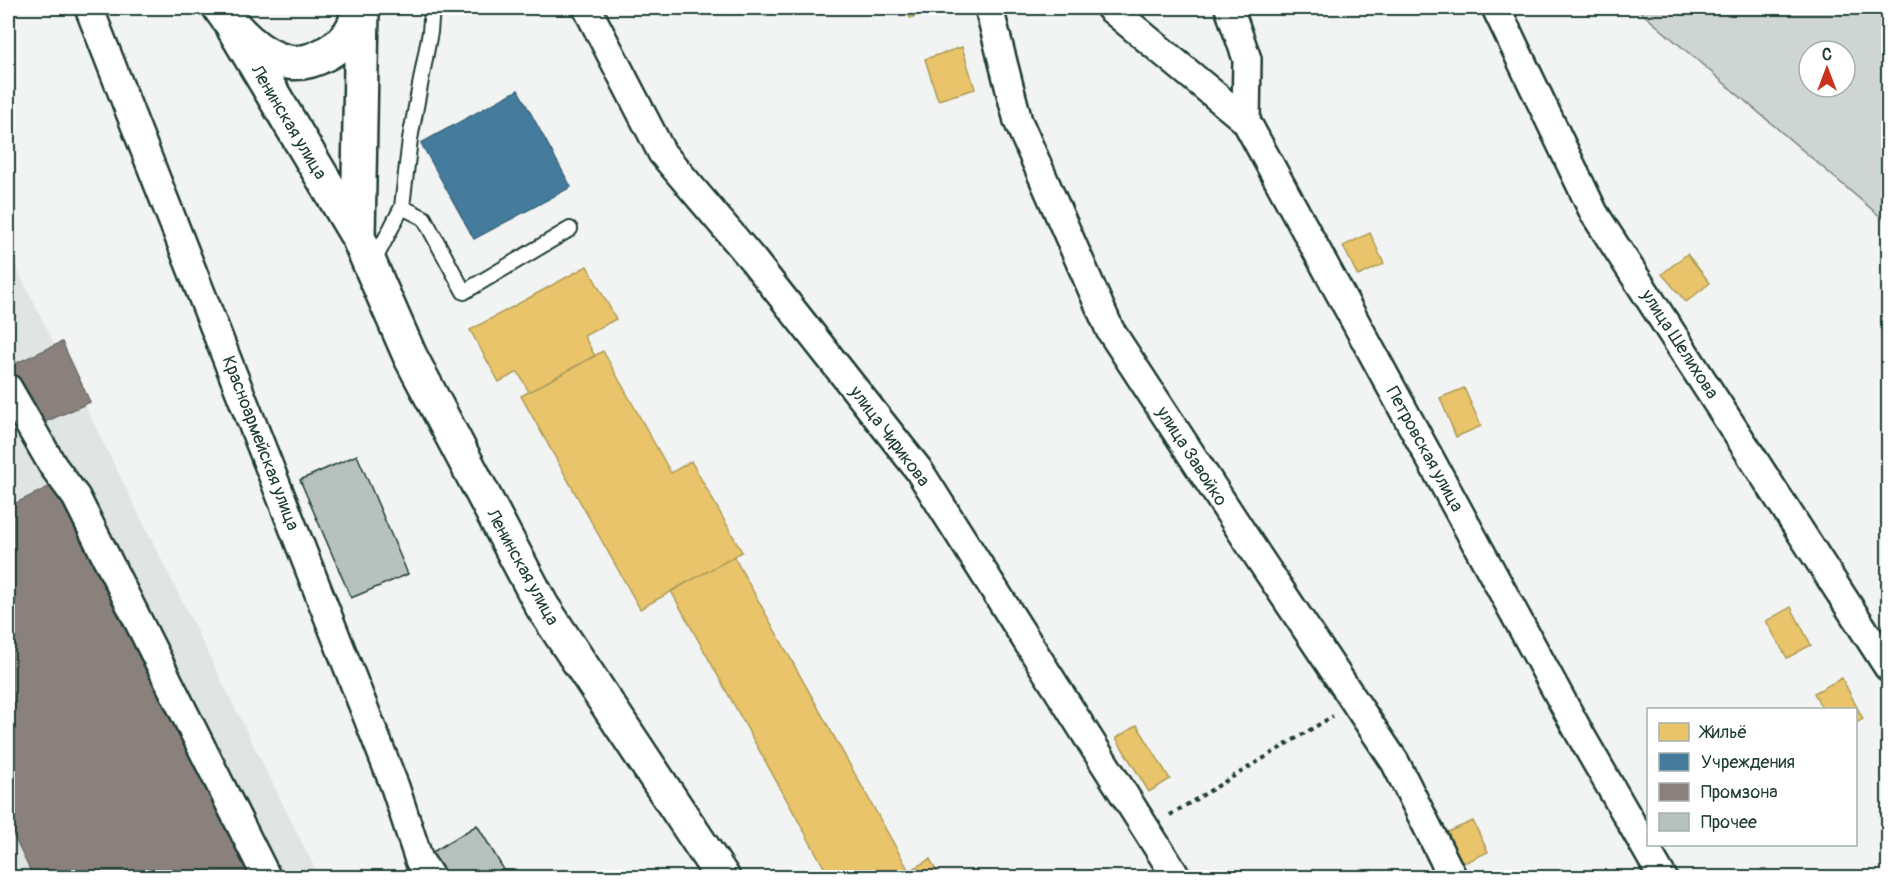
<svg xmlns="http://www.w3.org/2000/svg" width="1896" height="885" font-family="Pangolin,sans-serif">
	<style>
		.built { fill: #e0e4e3 }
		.green { fill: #ced5d3; stroke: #768984; stroke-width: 1.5; fill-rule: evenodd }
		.homes { fill: #e9c46a; stroke: #ac9c5a; stroke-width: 1.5 }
		.public { fill: #457b9d; stroke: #3a687e; stroke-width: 1.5 }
		.industry { fill: #8a817c; stroke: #6a6d66; stroke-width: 1.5 }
		.building { fill: #b7c1bd; stroke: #1f3d34; stroke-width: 1.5 }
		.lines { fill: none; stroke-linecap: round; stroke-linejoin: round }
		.lane-casing { stroke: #1f3d34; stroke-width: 18 }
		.street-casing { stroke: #1f3d34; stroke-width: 32 }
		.secondary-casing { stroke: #1f3d34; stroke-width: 38 }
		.primary-casing { stroke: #1f3d34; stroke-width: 38 }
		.path { stroke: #1f3d34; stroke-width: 4; stroke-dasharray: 4.5 4.5; stroke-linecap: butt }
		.lane { stroke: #fff; stroke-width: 14 }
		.street { stroke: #fff; stroke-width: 27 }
		.secondary { stroke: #fff; stroke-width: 33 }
		.primary { stroke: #fff; stroke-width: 33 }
		.labels { text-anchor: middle; stroke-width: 6; stroke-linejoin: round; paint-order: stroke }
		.street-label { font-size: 18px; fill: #1f3d34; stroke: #fff }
	</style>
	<rect width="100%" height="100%" fill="#f2f3f3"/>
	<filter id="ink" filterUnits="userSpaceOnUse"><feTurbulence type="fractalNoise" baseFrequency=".0167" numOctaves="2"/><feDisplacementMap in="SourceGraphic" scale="12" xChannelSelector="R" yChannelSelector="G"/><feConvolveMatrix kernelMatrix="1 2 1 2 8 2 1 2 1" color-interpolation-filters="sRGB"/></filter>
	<g filter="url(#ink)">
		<path class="built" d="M 8,251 L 319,877 L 8,877 Z"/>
		<path class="green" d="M 1636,8 L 1888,8 L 1888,223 ZM 1809,51 L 1845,51 L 1845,87 L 1809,87 Z"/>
		<path class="homes" d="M 907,8 L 943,8 L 910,18 Z
			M 962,47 L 975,89 L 938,100 L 925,59 Z
			M 1370,233 L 1384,264 L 1358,276 L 1343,246 Z
			M 1687,254 L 1710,283 L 1686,302 L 1662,274 Z
			M 587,266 L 616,319 L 584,336 L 595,356 L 529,392 L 518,372 L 499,382 L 470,330 Z
			M 603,351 L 671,473 L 691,461 L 742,552 L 640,609 L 521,396 Z
			M 1464,388 L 1481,426 L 1456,437 L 1440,398 Z
			M 734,557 L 909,871 L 930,859 L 940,878 L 830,878 L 671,591 Z
			M 1888,567 L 1888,586 L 1884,569 Z
			M 1791,607 L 1811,645 L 1787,658 L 1766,621 Z
			M 1842,678 L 1863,719 L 1856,723 L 1856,710 L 1823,710 L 1814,693 Z
			M 1137,725 L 1170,779 L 1149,792 L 1116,738 Z
			M 1473,821 L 1488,852 L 1462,864 L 1448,832 Z"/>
		<path class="public" d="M 518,90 L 571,187 L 474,239 L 421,143 Z"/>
		<path class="industry" d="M 62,342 L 90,402 L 38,425 L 10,366 Z
			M 57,483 L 253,878 L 34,878 L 8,824 L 8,507 Z"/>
		<path class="building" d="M 357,455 L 408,574 L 351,598 L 300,480 Z
			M 477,825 L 509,878 L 447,878 L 431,853 Z"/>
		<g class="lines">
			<g class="lane-casing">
				<path id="lane" d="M 402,207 L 424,218 L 464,292 L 570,229
					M 373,263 L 402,207 L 410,139 L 430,32 L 432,8"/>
			</g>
			<g class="street-casing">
				<path id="street" d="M 89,8 L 395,787 L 419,860 L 431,878
					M 587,8 L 662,153 L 753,260 L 918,469 L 1177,878
					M 989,8 L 1018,121 L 1110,330 L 1249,543 L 1395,762 L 1453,878
					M 1110,8 L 1246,121
					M 1229,8 L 1247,59 L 1246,121 L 1580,734 L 1663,878
					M 1496,8 L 1594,213 L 1888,667
					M 8,388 L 53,466 L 76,497 L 267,878"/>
			</g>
			<g class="secondary-casing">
				<path id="secondary" d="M 234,29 L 358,237 L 410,356 L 542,606 L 723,878
					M 358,237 L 362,8"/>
			</g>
			<g class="primary-casing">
				<path id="primary" d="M 220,8 C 234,29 260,57 288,62 C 312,66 343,48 354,26 C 356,20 358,13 359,8"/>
			</g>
			<path class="path" d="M 1170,815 L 1333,716"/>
			<use href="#lane" class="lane"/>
			<use href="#street" class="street"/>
			<use href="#secondary" class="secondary"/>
			<use href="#primary" class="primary"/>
		</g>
	</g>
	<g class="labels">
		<g class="street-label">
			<text transform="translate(289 122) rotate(59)" y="6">Ленинская улица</text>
			<text transform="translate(1680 344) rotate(57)" y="6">улица Шелихова</text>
			<text transform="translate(890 436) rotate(53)" y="6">улица Чирикова</text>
			<text transform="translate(261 443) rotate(69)" y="6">Красноармейская улица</text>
			<text transform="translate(1425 449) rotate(61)" y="6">Петровская улица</text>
			<text transform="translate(1192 456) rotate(57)" y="6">улица Завойко</text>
			<text transform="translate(523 567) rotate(61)" y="6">Ленинская улица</text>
		</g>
	</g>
	<rect width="1896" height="885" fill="none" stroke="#fff" stroke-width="30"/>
	<rect x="15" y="15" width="1866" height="855" fill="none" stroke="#1f3d34" stroke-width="2" filter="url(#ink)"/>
	<rect x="1647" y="708" width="210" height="138" fill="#ffffff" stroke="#a5b1ae" stroke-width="1.5"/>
	<rect x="1659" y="723" width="30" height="18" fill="#e9c46a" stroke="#a5b1ae" stroke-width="1.5"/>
	<text x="1701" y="738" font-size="18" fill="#1f3d34">Жильё</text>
	<rect x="1659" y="753" width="30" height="18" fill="#457b9d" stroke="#a5b1ae" stroke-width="1.5"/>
	<text x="1701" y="768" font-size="18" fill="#1f3d34">Учреждения</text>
	<rect x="1659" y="783" width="30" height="18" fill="#8a817c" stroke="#a5b1ae" stroke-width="1.5"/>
	<text x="1701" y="798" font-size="18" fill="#1f3d34">Промзона</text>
	<rect x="1659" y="813" width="30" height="18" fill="#b7c1bd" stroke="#a5b1ae" stroke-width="1.5"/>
	<text x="1701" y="828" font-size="18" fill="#1f3d34">Прочее</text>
	<g transform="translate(1827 69)"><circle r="28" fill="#ffffff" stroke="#a5b1ae" stroke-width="1.5"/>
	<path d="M0-4.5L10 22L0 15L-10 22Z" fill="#c8321e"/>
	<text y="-9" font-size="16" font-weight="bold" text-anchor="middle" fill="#1f3d34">С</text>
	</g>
</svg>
